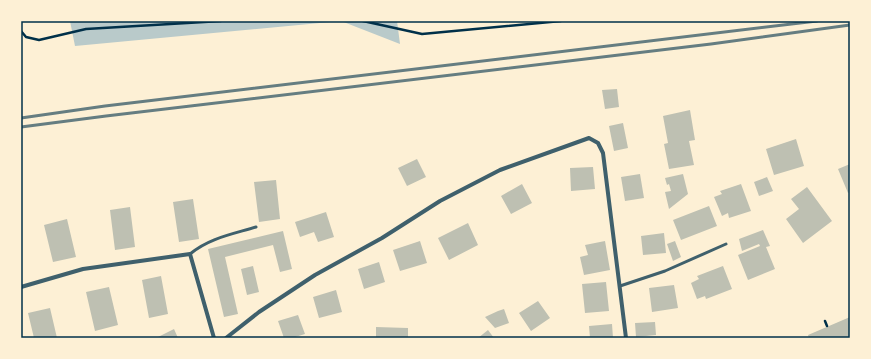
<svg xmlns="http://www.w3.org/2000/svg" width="871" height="359" font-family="Rubik,sans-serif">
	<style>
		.green { fill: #b9caca }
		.building { fill: #bec0b2 }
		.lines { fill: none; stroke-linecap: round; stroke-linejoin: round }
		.path { stroke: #003049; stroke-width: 2.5 }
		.service { stroke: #3f606c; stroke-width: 3 }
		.minor { stroke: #3f606c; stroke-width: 4 }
		.rail { stroke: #657d81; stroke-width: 3 }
		.neatline { fill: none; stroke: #003049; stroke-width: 1.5 }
	</style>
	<rect width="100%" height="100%" fill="#fdf0d5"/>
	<path class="green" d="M 70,21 L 397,21 L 400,44 L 341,21 L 75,46 Z"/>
	<path class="building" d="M 617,89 L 619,107 L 605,109 L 602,90 Z
		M 690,110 L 695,140 L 689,141 L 694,165 L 669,169 L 664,144 L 668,143 L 663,116 Z
		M 623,123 L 628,148 L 614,151 L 609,126 Z
		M 796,139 L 804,166 L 774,175 L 766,149 Z
		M 417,159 L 426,177 L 407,186 L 398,168 Z
		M 850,164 L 850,192 L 848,193 L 838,169 Z
		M 593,167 L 595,189 L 571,191 L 570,168 Z
		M 640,174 L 644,198 L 625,201 L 621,177 Z
		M 683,174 L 688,194 L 669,209 L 665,192 L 671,191 L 669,184 L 667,185 L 665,178 Z
		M 767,177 L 773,191 L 759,196 L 754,182 Z
		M 276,180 L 280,219 L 259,222 L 254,182 Z
		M 522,184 L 532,203 L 511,214 L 501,196 Z
		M 741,184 L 751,211 L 729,218 L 728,213 L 722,216 L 714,197 L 722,194 L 720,191 Z
		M 807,187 L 832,221 L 803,243 L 786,219 L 799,209 L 791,199 Z
		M 193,199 L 199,239 L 179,242 L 173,202 Z
		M 709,206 L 717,226 L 681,240 L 673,220 Z
		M 130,207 L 135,247 L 115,250 L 110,210 Z
		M 326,212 L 334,237 L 318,242 L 314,232 L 300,237 L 295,222 Z
		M 67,219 L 76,257 L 53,262 L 44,225 Z
		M 468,223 L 478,245 L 449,260 L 438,238 Z
		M 763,230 L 770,246 L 766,247 L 775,269 L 748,280 L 738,255 L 760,246 L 759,244 L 742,251 L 739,239 Z
		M 283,231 L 292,269 L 280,272 L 273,245 L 225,257 L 238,314 L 224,317 L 208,249 Z
		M 664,233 L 666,253 L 643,255 L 641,236 Z
		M 420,241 L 427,263 L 400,271 L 393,250 Z
		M 605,241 L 610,270 L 584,275 L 580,257 L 588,255 L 585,245 Z
		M 675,241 L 681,257 L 673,261 L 667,244 Z
		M 379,262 L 385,282 L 364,289 L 358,269 Z
		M 253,266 L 259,292 L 247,295 L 241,269 Z
		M 723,266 L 732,289 L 706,299 L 705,296 L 697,299 L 691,283 L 699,279 L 697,276 Z
		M 161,276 L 168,314 L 149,318 L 142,280 Z
		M 606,282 L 609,311 L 585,313 L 582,284 Z
		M 674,285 L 678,308 L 652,312 L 649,288 Z
		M 109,287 L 118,325 L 95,331 L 86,292 Z
		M 336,290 L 342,312 L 319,318 L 313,297 Z
		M 538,301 L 550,318 L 531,331 L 519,313 Z
		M 50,308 L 57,338 L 34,338 L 28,313 Z
		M 504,309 L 509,323 L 495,328 L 485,317 L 498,311 Z
		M 298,315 L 305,334 L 292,338 L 284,338 L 278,321 Z
		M 850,317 L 850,338 L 809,338 L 808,335 Z
		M 655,322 L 656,335 L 636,337 L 635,323 Z
		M 612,324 L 613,338 L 590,338 L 589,326 Z
		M 376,327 L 408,328 L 408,338 L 376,338 Z
		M 174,329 L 178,338 L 156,338 Z
		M 488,330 L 494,338 L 478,338 Z"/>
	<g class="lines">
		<path class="path" d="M 363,21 L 422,34 L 561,21
			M 21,31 L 26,37 L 39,40 L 86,29 L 221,21
			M 825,321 L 827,326"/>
		<path class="service" d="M 190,254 C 209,238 233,234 256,227
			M 620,286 L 665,271 L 726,244"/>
		<path class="minor" d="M 21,287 L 83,269 L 190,254 L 214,338
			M 226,338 L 259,312 L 315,275 L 382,238 L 440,201 L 500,170 L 589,138 L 598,143 L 603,153 L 626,338"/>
		<path class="rail" d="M 21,118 L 105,106 L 817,21
			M 21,127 L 106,116 L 711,44 L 850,25"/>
	</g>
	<rect width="871" height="359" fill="none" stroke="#fdf0d5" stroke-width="44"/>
	<rect x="22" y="22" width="827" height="315" class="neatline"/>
</svg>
